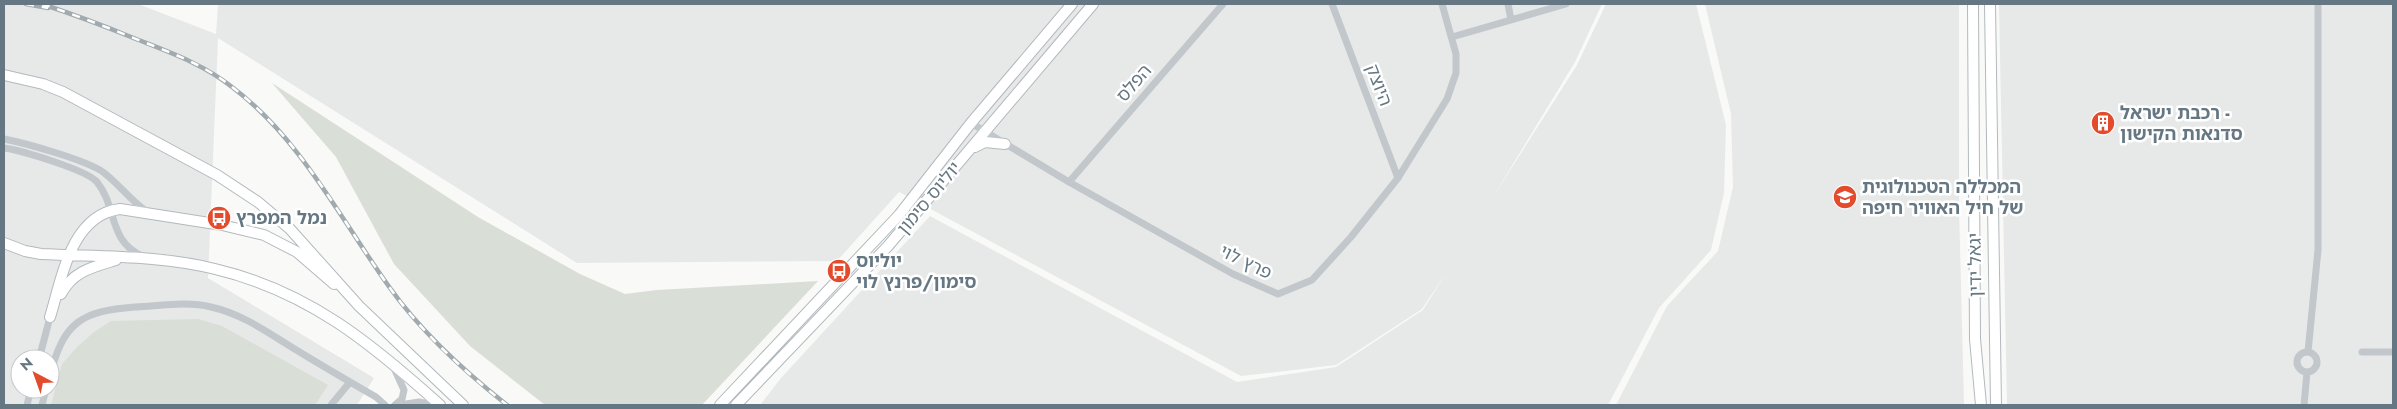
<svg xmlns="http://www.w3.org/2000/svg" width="2397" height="409" font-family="Jost,'Noto Sans Hebrew',sans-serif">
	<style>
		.built { fill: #e7e9e8; fill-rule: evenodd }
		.green { fill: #d9ded6 }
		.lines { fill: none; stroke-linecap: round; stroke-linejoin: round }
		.secondary-casing { stroke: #b2b9be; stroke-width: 12 }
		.street { stroke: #c2c7cb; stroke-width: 7 }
		.secondary { stroke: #fff; stroke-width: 10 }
		.rail-casing { stroke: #a1aaaf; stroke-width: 4.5 }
		.rail { stroke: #fff; stroke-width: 2.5; stroke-dasharray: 8; stroke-linecap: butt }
		.labels { text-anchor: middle; stroke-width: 5; stroke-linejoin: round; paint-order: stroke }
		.street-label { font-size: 18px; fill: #647782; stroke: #fff }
		.poi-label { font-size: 18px; font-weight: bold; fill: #647782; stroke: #fff; text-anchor: start }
	</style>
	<rect width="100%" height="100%" fill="#f9f9f7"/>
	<path class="built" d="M 4,4 L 138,4 L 216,34 L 218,4 L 1602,4 L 1575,62 L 1493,197 L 1577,65 L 1606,4 L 1696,4 L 1726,125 L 1724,193 L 1711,250 L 1659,308 L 1608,405 L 760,405 L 781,378 L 930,216 L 1237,382 L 1336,367 L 1423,310 L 1446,273 L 1422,309 L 1336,365 L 1241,376 L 899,192 L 837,261 L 577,263 L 218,38 L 208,278 L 374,378 L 357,405 L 4,405 ZM 20,359 L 50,359 L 50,389 L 20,389 Z
		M 1705,4 L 1959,4 L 1959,206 L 1964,405 L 1616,405 L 1667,306 L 1718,251 L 1733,187 L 1731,114 Z
		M 1999,4 L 2393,4 L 2393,405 L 2007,405 Z"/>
	<path class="green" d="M 272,83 L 478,217 L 580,274 L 625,294 L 657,290 L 818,281 L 702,405 L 545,405 L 470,346 L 394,264 L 336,157 Z
		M 198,319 L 222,326 L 328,385 L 315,405 L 51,405 L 62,364 L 77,347 L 94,332 L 111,321 Z"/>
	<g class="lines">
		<g class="secondary-casing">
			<path id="secondary" d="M 1973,4 L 1975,339 L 1981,405
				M 1990,4 L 1996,405
				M 4,75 L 43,84 L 63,92 L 217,175 L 258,202 L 290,229 L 359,306 L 463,405
				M 975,147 L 985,142 L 1005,144
				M 4,243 L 25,251 L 41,254 C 98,257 159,255 215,269 C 308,291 371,343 440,405
				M 61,294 C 73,271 93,267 116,260
				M 50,317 C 62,278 71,215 120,209 L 222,225 L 264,235 L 297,252 L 334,284
				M 720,405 L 899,215 L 971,123 L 1072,4
				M 736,405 L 888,246 L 1093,4"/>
		</g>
		<path class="street" d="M 1332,4 L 1398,178
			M 1508,4 L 1511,20
			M 1452,37 L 1566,4
			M 971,123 L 1069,182 L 1233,274 L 1278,294 L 1312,280 L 1351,237 L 1398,178 L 1447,99 L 1456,73 L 1456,54 L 1442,4
			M 4,139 C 25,143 86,160 103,172 C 119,184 130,200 146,211
			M 4,148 C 20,150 87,170 97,182 C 118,208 107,241 144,257
			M 1069,182 L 1223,4
			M2297 362a10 10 0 1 1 20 0a10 10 0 1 1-20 0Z
			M 2308,352 L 2318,250 L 2318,4
			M 2362,352 L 2393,352
			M 39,359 L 50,317
			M 394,368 L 404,390 L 402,399 L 395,405
			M 50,375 C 64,322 81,311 135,307 C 159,306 187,301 211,307 C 243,314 270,334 298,351 C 324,367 350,382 376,397 L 385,405
			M 27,405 L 31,389
			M 42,405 L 46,389
			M 331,405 L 350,382
			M 400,405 L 419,402 L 433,405
			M 2304,405 L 2307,372"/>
		<use href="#secondary" class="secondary"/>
		<g class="rail-casing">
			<path id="rail" d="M 26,4 L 48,8
				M 42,4 C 72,14 102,25 131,37 C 166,51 202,63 232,87 C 301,139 341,220 390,288 C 422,333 464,371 507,405"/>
		</g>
		<use href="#rail" class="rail"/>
	</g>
	<defs>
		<g id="building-disc" transform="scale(1.25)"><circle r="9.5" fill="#e34b2d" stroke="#fff"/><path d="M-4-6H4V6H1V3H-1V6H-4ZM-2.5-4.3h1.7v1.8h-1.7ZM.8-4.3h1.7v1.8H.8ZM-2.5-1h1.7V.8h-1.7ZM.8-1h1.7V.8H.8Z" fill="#fff"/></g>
		<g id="university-disc" transform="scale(1.25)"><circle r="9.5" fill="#e34b2d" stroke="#fff"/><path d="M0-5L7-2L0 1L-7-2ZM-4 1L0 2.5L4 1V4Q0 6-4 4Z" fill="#fff"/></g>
		<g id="bus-disc" transform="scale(1.25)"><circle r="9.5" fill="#e34b2d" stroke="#fff"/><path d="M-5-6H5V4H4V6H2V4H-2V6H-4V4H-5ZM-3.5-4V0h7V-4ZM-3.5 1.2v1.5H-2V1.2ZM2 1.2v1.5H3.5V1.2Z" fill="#fff"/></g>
	</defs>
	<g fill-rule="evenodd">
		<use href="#building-disc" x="2103" y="123"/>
		<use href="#university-disc" x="1845" y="197"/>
		<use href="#bus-disc" x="219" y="218"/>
		<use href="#bus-disc" x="839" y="271"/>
	</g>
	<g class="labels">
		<g class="street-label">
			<text transform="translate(1134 83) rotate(-49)" y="6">הפלס</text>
			<text transform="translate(1379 85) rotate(69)" y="6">היוצק</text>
			<text transform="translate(929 198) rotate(-50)" y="6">יוליוס סימון</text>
			<text transform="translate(1246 262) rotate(26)" y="6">פרץ לוי</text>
			<text transform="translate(1975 265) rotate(-91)" y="6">יגאל ידין</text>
		</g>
		<g class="poi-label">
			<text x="2120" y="119">רכבת ישראל -<tspan x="2120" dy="21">סדנאות הקישון</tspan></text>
			<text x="1862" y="193">המכללה הטכנולוגית<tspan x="1862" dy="21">של חיל האוויר חיפה</tspan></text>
			<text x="236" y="224">נמל המפרץ</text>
			<text x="856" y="267">יוליוס<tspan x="856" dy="21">סימון/פרנץ לוי</tspan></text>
		</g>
	</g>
	<rect width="2397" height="409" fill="none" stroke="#647782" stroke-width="10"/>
	<g transform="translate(35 374) rotate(319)"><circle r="24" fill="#ffffff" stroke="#c1c9cd"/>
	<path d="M0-4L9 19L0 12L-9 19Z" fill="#e34b2d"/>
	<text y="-8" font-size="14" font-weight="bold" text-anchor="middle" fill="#647782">N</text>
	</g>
</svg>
